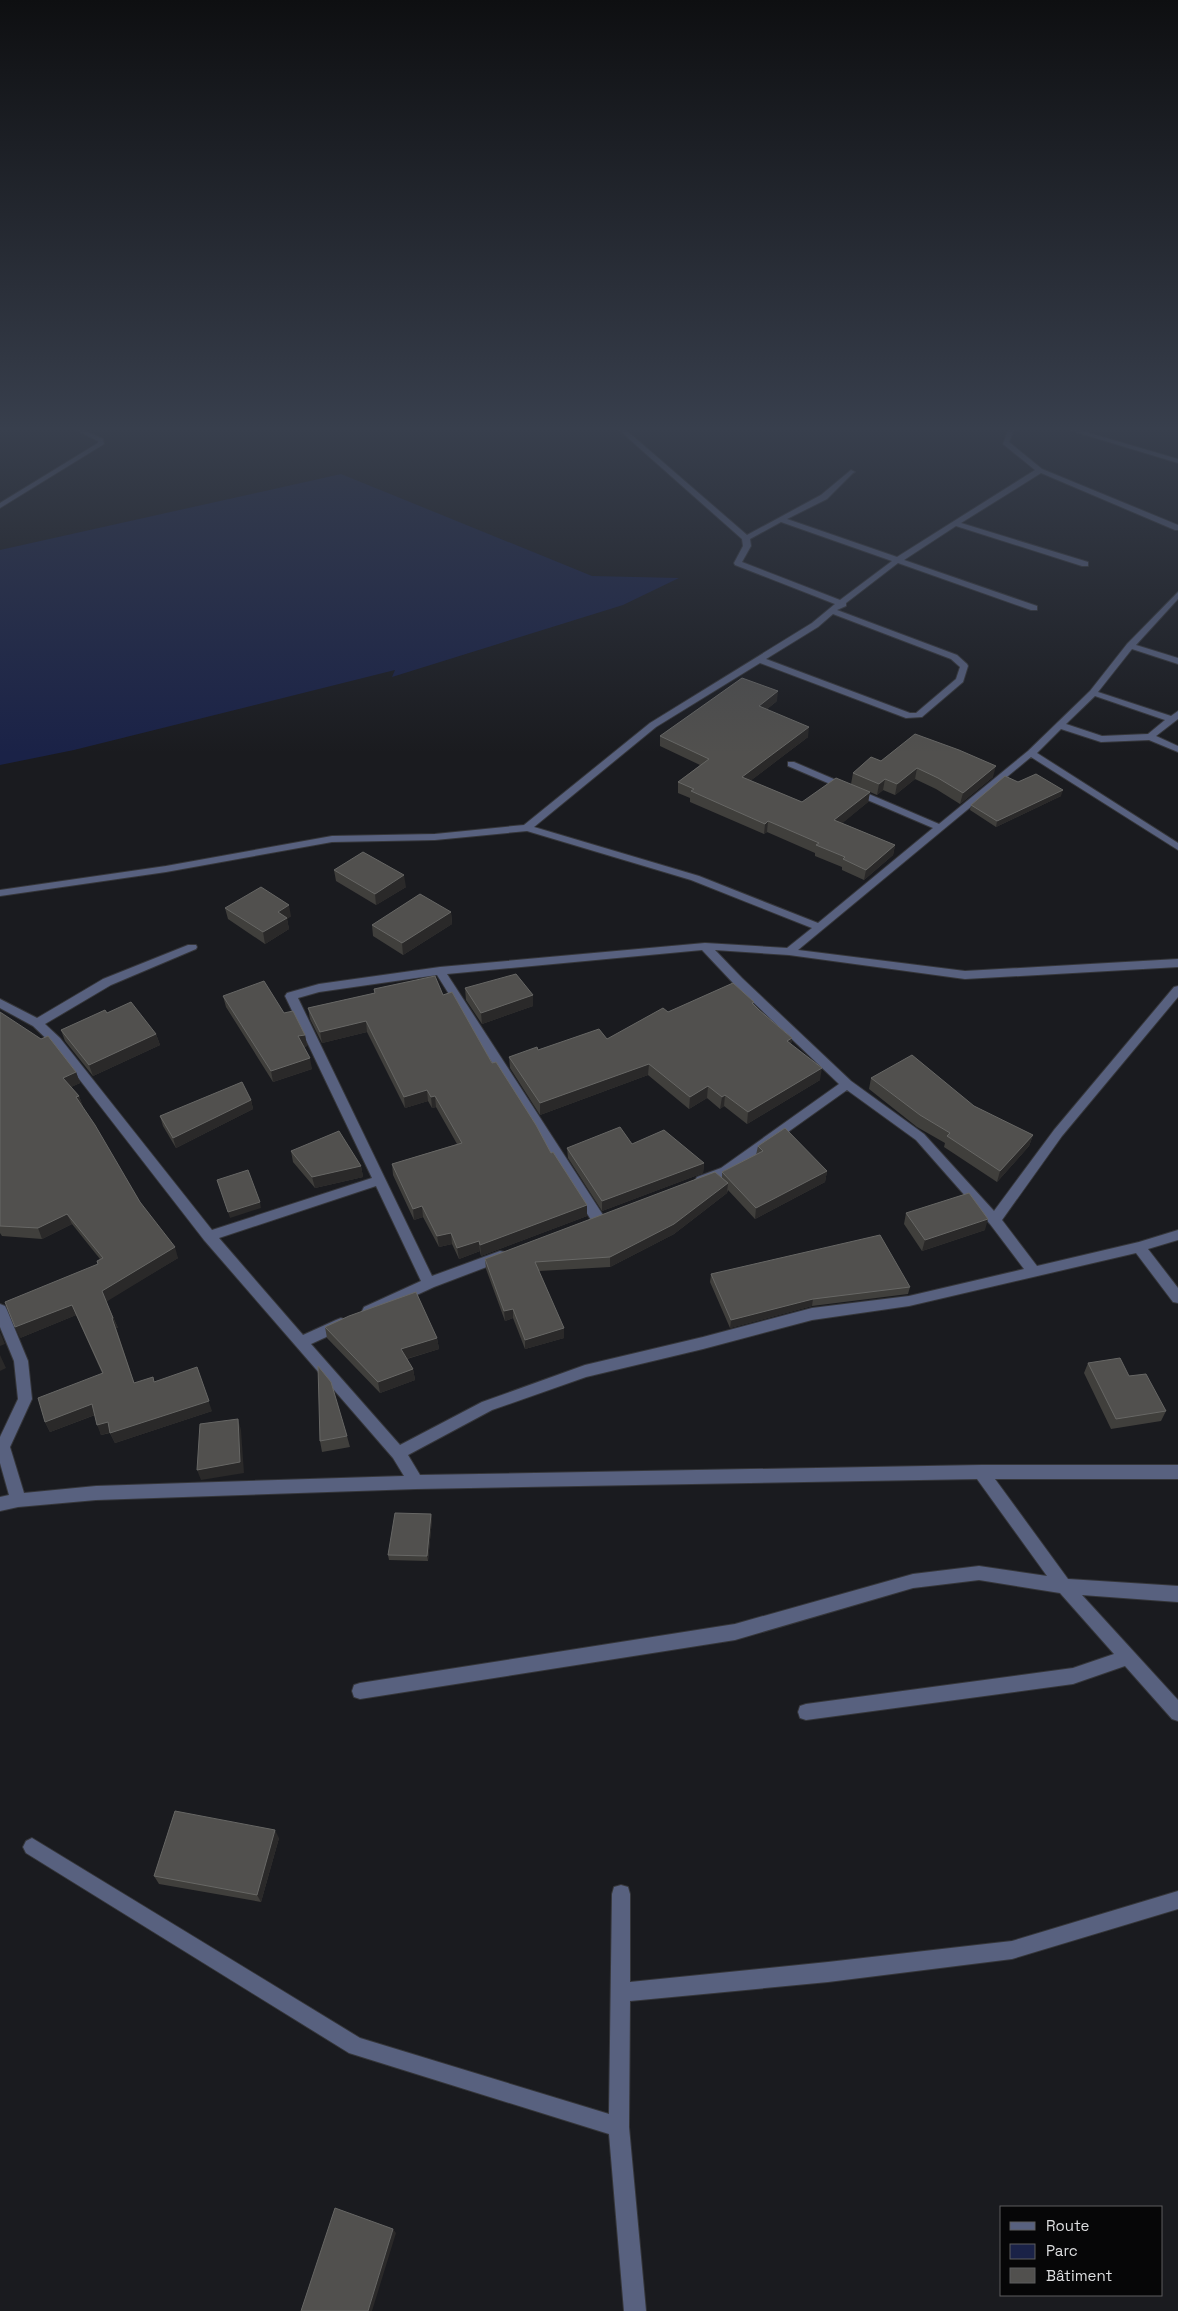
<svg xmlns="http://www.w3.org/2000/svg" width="1178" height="2311" font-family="'Space Grotesk',sans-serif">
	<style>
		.green { fill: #1a2247 }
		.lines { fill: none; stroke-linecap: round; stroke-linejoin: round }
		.minor-casing { stroke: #35363a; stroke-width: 2 }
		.minor { fill: #58617f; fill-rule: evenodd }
		.wall { fill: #403f3c }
		.shaded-wall { fill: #2a2929 }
		.building { fill: #51504e; stroke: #676765 }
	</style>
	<rect width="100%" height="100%" fill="#1a1b1f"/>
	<path class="green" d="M 341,474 L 592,576 L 679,578 L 623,605 L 392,677 L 395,670 L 74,750 L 0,765 L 0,550 Z"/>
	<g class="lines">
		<g class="minor-casing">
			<path id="minor" d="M 76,430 L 84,430 L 103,439 L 104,444 L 0,508 L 0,503 L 98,443 L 98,441 Z
				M 619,430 L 626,430 L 747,535 L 821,495 L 851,470 L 855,472 L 853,473 L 827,499 L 787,519 L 897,557 L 1035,470 L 1003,444 L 1008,430 L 1014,430 L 1009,442 L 1042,469 L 1178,525 L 1178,530 L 1175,530 L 1041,473 L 961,523 L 1088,562 L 1088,566 L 1082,566 L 956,526 L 904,560 L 1037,606 L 1037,610 L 1031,610 L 898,563 L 846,603 L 846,606 L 837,610 L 957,655 L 967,664 L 968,666 L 963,682 L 922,717 L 906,718 L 760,663 L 656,727 L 534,827 L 699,876 L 818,923 L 933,828 L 788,766 L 788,762 L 794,762 L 939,824 L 1028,751 L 1090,691 L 1127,644 L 1178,592 L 1178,599 L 1136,645 L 1178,658 L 1178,664 L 1132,649 L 1098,692 L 1171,716 L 1178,711 L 1178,719 L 1156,736 L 1178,746 L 1178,752 L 1149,740 L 1101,742 L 1061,729 L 1037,753 L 1178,843 L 1178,850 L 1031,757 L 798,950 L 965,971 L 1178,959 L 1178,967 L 965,979 L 789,955 L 715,950 L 742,978 L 851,1081 L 924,1134 L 994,1211 L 1054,1130 L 1174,987 L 1178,986 L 1178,997 L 1062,1136 L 1002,1220 L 1037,1266 L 1139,1242 L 1178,1230 L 1178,1240 L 1148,1249 L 1178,1288 L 1178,1303 L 1173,1302 L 1136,1253 L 909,1306 L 812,1320 L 703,1349 L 586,1377 L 492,1410 L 408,1455 L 420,1475 L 981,1465 L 1178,1465 L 1178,1479 L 995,1479 L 1068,1579 L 1178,1586 L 1178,1602 L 1082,1595 L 1178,1700 L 1178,1721 L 1172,1719 L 1125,1666 L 1073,1684 L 806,1720 L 800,1718 L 798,1712 L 800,1706 L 806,1704 L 1073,1668 L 1114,1654 L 1060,1593 L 979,1580 L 913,1588 L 735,1640 L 360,1699 L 354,1697 L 352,1691 L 354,1685 L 360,1683 L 735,1624 L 913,1574 L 979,1566 L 1047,1576 L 977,1479 L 416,1489 L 96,1500 L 18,1507 L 0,1511 L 0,1497 L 9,1495 L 0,1463 L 0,1437 L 18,1399 L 14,1361 L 0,1327 L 0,1304 L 5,1306 L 7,1310 L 28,1361 L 32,1399 L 10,1447 L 24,1493 L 96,1486 L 404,1476 L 393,1458 L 204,1240 L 52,1044 L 33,1026 L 0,1008 L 0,999 L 37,1018 L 103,979 L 188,945 L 196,945 L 197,947 L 196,949 L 111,985 L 45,1024 L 60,1038 L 212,1230 L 372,1178 L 285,996 L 287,993 L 319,984 L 440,967 L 705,943 L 787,948 L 812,928 L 691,880 L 527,831 L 435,840 L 332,842 L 166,872 L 0,896 L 0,890 L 166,866 L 332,836 L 435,834 L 524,825 L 650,723 L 812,623 L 835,604 L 735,565 L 734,563 L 743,546 L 742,539 ZM 781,522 L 892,561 L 840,600 L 742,562 L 751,546 L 750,539 ZM 833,614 L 951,659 L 960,667 L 956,679 L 916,713 L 910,713 L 766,659 L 818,627 ZM 1095,696 L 1165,720 L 1148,734 L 1102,736 L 1066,724 ZM 702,950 L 734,984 L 839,1084 L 721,1168 L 697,1177 L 695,1180 L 697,1183 L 701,1185 L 729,1174 L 847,1090 L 916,1140 L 990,1224 L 1024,1269 L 909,1296 L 812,1308 L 703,1337 L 585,1365 L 482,1402 L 400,1445 L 311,1344 L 346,1328 L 348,1324 L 346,1320 L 341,1318 L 336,1320 L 303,1335 L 219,1238 L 376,1186 L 421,1281 L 364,1307 L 362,1311 L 364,1315 L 369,1317 L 434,1287 L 505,1260 L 507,1256 L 505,1252 L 500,1251 L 432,1276 L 298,998 L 319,992 L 437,975 L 593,1223 L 603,1223 L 605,1219 L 603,1215 L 447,974 Z
				M 1069,430 L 1079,430 L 1178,459 L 1178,463 Z
				M 32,1838 L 360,2038 L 609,2114 L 612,1894 L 614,1887 L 621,1885 L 628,1887 L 630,1894 L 630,1982 L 828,1962 L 1012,1941 L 1178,1891 L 1178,1909 L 1012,1959 L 828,1982 L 630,2001 L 629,2127 L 646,2311 L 624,2311 L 609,2134 L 349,2053 L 26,1853 L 23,1847 L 26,1841 Z"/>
		</g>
		<use href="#minor" class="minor"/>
	</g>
	<path class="wall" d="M 777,701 L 767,709 L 808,737 L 750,781 L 802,802 L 851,784 L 853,773 L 881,761 L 993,777 L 960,804 L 936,789 L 915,779 L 895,795 L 883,790 L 877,795 L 870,792 L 868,802 L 842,823 L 895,845 L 893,855 L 864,880 L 842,870 L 842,867 L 815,856 L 815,853 L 767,832 L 764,834 L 690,802 L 690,798 L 678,793 L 678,782 L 700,765 L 660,746 L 660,736 Z
		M 1018,782 L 1061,796 L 996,827 L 970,810 L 971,805 Z
		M 334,870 L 406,887 L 376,905 L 336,881 Z
		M 225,908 L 291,916 L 287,919 L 289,929 L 265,944 L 228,919 Z
		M 451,912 L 452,924 L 403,955 L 373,936 L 372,925 Z
		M 465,988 L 533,995 L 533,1006 L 482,1024 L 466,1000 Z
		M 374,989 L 443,995 L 492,1063 L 551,1153 L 587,1216 L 481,1256 L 480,1251 L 459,1259 L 452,1244 L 439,1247 L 423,1217 L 414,1220 L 393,1175 L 392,1164 L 457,1144 L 436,1107 L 432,1108 L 428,1101 L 405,1108 L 367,1032 L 322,1043 L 310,1019 L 308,1008 L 375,993 Z
		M 223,996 L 284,1013 L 305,1035 L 307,1046 L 304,1047 L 312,1069 L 273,1082 L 226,1007 Z
		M 754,1005 L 759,1010 L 792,1038 L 791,1044 L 820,1080 L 747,1124 L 724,1106 L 720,1109 L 707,1098 L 689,1109 L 648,1075 L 540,1115 L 510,1068 L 509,1057 L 538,1050 L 607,1039 L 668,1012 Z
		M 0,1012 L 76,1072 L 80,1083 L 71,1087 L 79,1096 L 83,1107 L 82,1107 L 140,1202 L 178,1258 L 106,1301 L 118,1328 L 116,1328 L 134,1383 L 155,1382 L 212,1411 L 115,1443 L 110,1433 L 101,1435 L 95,1415 L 50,1432 L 45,1422 L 102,1373 L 76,1315 L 20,1338 L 98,1264 L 100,1259 L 72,1224 L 42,1239 L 2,1236 L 0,1233 Z
		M 61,1030 L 156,1034 L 160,1045 L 93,1076 L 65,1041 Z
		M 871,1078 L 974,1106 L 1033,1135 L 1029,1146 L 997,1182 L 944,1147 L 945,1143 L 917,1127 L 869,1089 Z
		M 251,1100 L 253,1109 L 176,1148 L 163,1126 L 160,1116 Z
		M 632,1144 L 704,1163 L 703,1173 L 602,1211 L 568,1158 L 567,1148 Z
		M 758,1146 L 827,1171 L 825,1182 L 755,1219 L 728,1190 L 727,1193 L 674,1234 L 610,1267 L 539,1271 L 564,1338 L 525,1349 L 513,1318 L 505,1321 L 486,1269 L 485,1259 L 722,1178 L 722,1172 L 756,1155 Z
		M 291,1151 L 361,1166 L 363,1177 L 315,1188 L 293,1162 Z
		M 906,1213 L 985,1230 L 922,1251 L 904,1224 Z
		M 711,1274 L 910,1287 L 908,1294 L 812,1306 L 730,1328 L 710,1282 Z
		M 325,1327 L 437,1338 L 439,1349 L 407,1359 L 413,1369 L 415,1380 L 380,1393 L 327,1338 Z
		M 1088,1363 L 1129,1376 L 1166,1411 L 1161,1421 L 1111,1429 L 1084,1373 Z
		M 347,1436 L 350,1447 L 322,1452 L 320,1441 Z
		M 431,1514 L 432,1519 L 428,1561 L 389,1560 L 388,1555 Z
		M 279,1838 L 261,1902 L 159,1884 L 154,1876 Z"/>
	<path class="shaded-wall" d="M 778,691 L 777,701 L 758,716 L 759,706 Z
		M 809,727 L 808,737 L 741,788 L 742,777 Z
		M 996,766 L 993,777 L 960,804 L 963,793 Z
		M 917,768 L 915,779 L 895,795 L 897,784 Z
		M 885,779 L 883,790 L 877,795 L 879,784 Z
		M 1063,790 L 1061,796 L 996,827 L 997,821 Z
		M 870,792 L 868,802 L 833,831 L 834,820 Z
		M 768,821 L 767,832 L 764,834 L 765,824 Z
		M 895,845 L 893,855 L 864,880 L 866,870 Z
		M 404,875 L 406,887 L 376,905 L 375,894 Z
		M 289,905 L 291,916 L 287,919 L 289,929 L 265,944 L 263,932 L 278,912 Z
		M 451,912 L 452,924 L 403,955 L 402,943 Z
		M 533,995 L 533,1006 L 482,1024 L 481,1013 Z
		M 366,1021 L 367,1032 L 322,1043 L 320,1032 Z
		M 156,1034 L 160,1045 L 93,1076 L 89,1065 Z
		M 305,1035 L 307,1046 L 300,1048 L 298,1036 Z
		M 792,1038 L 790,1050 L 787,1041 Z
		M 310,1058 L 312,1069 L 273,1082 L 271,1071 Z
		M 649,1064 L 648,1075 L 540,1115 L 540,1103 Z
		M 822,1068 L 820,1080 L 747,1124 L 748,1112 Z
		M 76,1072 L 80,1083 L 67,1089 L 63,1078 Z
		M 708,1086 L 707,1098 L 689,1109 L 690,1097 Z
		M 427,1090 L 428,1101 L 405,1108 L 404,1097 Z
		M 725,1095 L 724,1106 L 720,1109 L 722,1097 Z
		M 79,1096 L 83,1107 L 79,1108 L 76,1097 Z
		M 435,1096 L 436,1107 L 432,1108 L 431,1097 Z
		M 251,1100 L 253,1109 L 176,1148 L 173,1138 Z
		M 1033,1135 L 1029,1146 L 997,1182 L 1000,1171 Z
		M 704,1163 L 703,1173 L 602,1211 L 602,1201 Z
		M 361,1166 L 363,1177 L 315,1188 L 312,1177 Z
		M 827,1171 L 825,1182 L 755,1219 L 756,1208 Z
		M 728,1183 L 727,1193 L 674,1234 L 610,1267 L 610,1257 Z
		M 260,1202 L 261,1208 L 230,1218 L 228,1212 Z
		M 587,1205 L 587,1216 L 481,1256 L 480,1245 Z
		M 422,1206 L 423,1217 L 414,1220 L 413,1209 Z
		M 67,1214 L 72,1224 L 42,1239 L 38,1228 Z
		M 988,1219 L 985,1230 L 922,1251 L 925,1240 Z
		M 451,1233 L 452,1244 L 439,1247 L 437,1236 Z
		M 479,1241 L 480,1251 L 459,1259 L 457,1248 Z
		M 175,1247 L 178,1258 L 106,1302 L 102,1291 Z
		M 813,1299 L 812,1306 L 730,1328 L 731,1320 Z
		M 72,1305 L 76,1315 L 20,1338 L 15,1327 Z
		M 513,1309 L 513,1318 L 505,1321 L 504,1311 Z
		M 112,1318 L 113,1318 L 118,1328 L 116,1328 L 138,1393 Z
		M 564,1328 L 564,1338 L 525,1349 L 525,1340 Z
		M 0,1332 L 5,1344 L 0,1346 Z
		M 437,1338 L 439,1349 L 402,1360 L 401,1349 Z
		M 0,1355 L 6,1368 L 0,1371 Z
		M 197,1367 L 212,1411 L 115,1443 L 110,1433 Z
		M 413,1369 L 415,1380 L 380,1393 L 378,1382 Z
		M 92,1404 L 97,1414 L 50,1432 L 45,1422 Z
		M 238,1419 L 241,1430 L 244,1473 L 201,1480 L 197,1470 Z
		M 108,1422 L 112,1432 L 101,1435 L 97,1425 Z
		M 431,1514 L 432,1519 L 428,1561 L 427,1556 Z
		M 275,1830 L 279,1838 L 261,1902 L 257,1895 Z
		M 393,2229 L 396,2233 L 372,2311 L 368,2311 Z"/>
	<path class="building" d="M 742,678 L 778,691 L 759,706 L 809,727 L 742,777 L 802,802 L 836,778 L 870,792 L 834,820 L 895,845 L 866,870 L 843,859 L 845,857 L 816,845 L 819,843 L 768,821 L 765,824 L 691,791 L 694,789 L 678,782 L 709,759 L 660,736 Z
		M 915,734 L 959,750 L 996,766 L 963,793 L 938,778 L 917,768 L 897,784 L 885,779 L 879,784 L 853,773 L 871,757 L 881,761 Z
		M 1036,774 L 1063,790 L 997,821 L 971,805 L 1005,776 L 1018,782 Z
		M 363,852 L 404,875 L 375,894 L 334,870 Z
		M 261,887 L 289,905 L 278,912 L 287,918 L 263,932 L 225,908 Z
		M 420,894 L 451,912 L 402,943 L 372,925 Z
		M 516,974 L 533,995 L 481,1013 L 465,988 Z
		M 435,976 L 443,995 L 452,992 L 492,1063 L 496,1062 L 536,1125 L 551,1153 L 553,1152 L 587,1205 L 480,1245 L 479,1241 L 457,1248 L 451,1233 L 437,1236 L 422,1206 L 413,1209 L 392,1164 L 462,1143 L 435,1096 L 431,1097 L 427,1090 L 404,1097 L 366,1021 L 320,1032 L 308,1008 L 375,993 L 374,989 Z
		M 264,981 L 284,1013 L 293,1011 L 305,1035 L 298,1036 L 310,1058 L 271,1071 L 223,996 Z
		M 733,983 L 754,1002 L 752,1003 L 759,1010 L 792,1038 L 787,1041 L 822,1068 L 748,1112 L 725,1095 L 722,1097 L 708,1086 L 690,1097 L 649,1064 L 540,1103 L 509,1057 L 537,1047 L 538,1050 L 599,1029 L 607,1039 L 663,1008 L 668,1012 Z
		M 131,1002 L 156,1034 L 89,1065 L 61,1030 L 105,1010 L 107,1013 Z
		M 0,1012 L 41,1039 L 48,1036 L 76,1072 L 63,1078 L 79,1096 L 76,1097 L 95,1125 L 140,1202 L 175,1247 L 102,1291 L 113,1318 L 112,1318 L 134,1383 L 153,1377 L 154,1382 L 197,1367 L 209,1401 L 110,1433 L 108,1422 L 97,1425 L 92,1404 L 45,1422 L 38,1398 L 103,1373 L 72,1305 L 15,1327 L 5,1302 L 98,1264 L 97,1261 L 103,1258 L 67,1214 L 38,1228 L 0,1226 Z
		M 912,1055 L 974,1106 L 1033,1135 L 1000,1171 L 947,1136 L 950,1133 L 920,1115 L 871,1078 Z
		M 242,1082 L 251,1100 L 173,1138 L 160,1116 Z
		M 620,1127 L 632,1144 L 664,1130 L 704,1163 L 602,1201 L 567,1148 Z
		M 785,1128 L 827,1171 L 756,1208 L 722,1172 L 763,1151 L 758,1146 Z
		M 339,1131 L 361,1166 L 312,1177 L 291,1151 Z
		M 248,1170 L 260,1202 L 228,1212 L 217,1180 Z
		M 715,1172 L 728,1183 L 674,1224 L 610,1257 L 535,1262 L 564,1328 L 525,1340 L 513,1309 L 504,1311 L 485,1259 Z
		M 969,1193 L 988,1219 L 925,1240 L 906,1213 Z
		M 880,1235 L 910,1287 L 813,1299 L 731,1320 L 711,1274 Z
		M 416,1292 L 437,1338 L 401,1349 L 413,1369 L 378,1382 L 325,1327 L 349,1316 Z
		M 1120,1358 L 1129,1376 L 1146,1374 L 1166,1411 L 1116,1419 L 1088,1363 Z
		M 318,1366 L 331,1382 L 347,1436 L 320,1441 Z
		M 238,1419 L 240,1462 L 197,1470 L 200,1424 Z
		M 395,1513 L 431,1514 L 427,1556 L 388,1555 Z
		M 175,1811 L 275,1830 L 257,1895 L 154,1876 Z
		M 335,2208 L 393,2229 L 368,2311 L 301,2311 Z"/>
	<linearGradient id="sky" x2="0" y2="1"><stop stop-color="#0e0f11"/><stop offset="0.57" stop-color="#383f4d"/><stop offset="1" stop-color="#383f4d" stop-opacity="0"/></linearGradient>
	<rect width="1178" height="753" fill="url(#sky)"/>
	<rect x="1000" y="2206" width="162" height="90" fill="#060607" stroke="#5c5d5e"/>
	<rect x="1010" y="2222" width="25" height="8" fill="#58617f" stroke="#5c5d5e"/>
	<text x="1046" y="2231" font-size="15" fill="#dedfe1">Route</text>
	<rect x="1010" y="2244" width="25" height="15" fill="#1a2247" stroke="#5c5d5e"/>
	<text x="1046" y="2256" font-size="15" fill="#dedfe1">Parc</text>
	<rect x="1010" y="2268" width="25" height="15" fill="#51504e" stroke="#5c5d5e"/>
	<text x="1046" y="2281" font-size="15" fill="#dedfe1">Bâtiment</text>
</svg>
